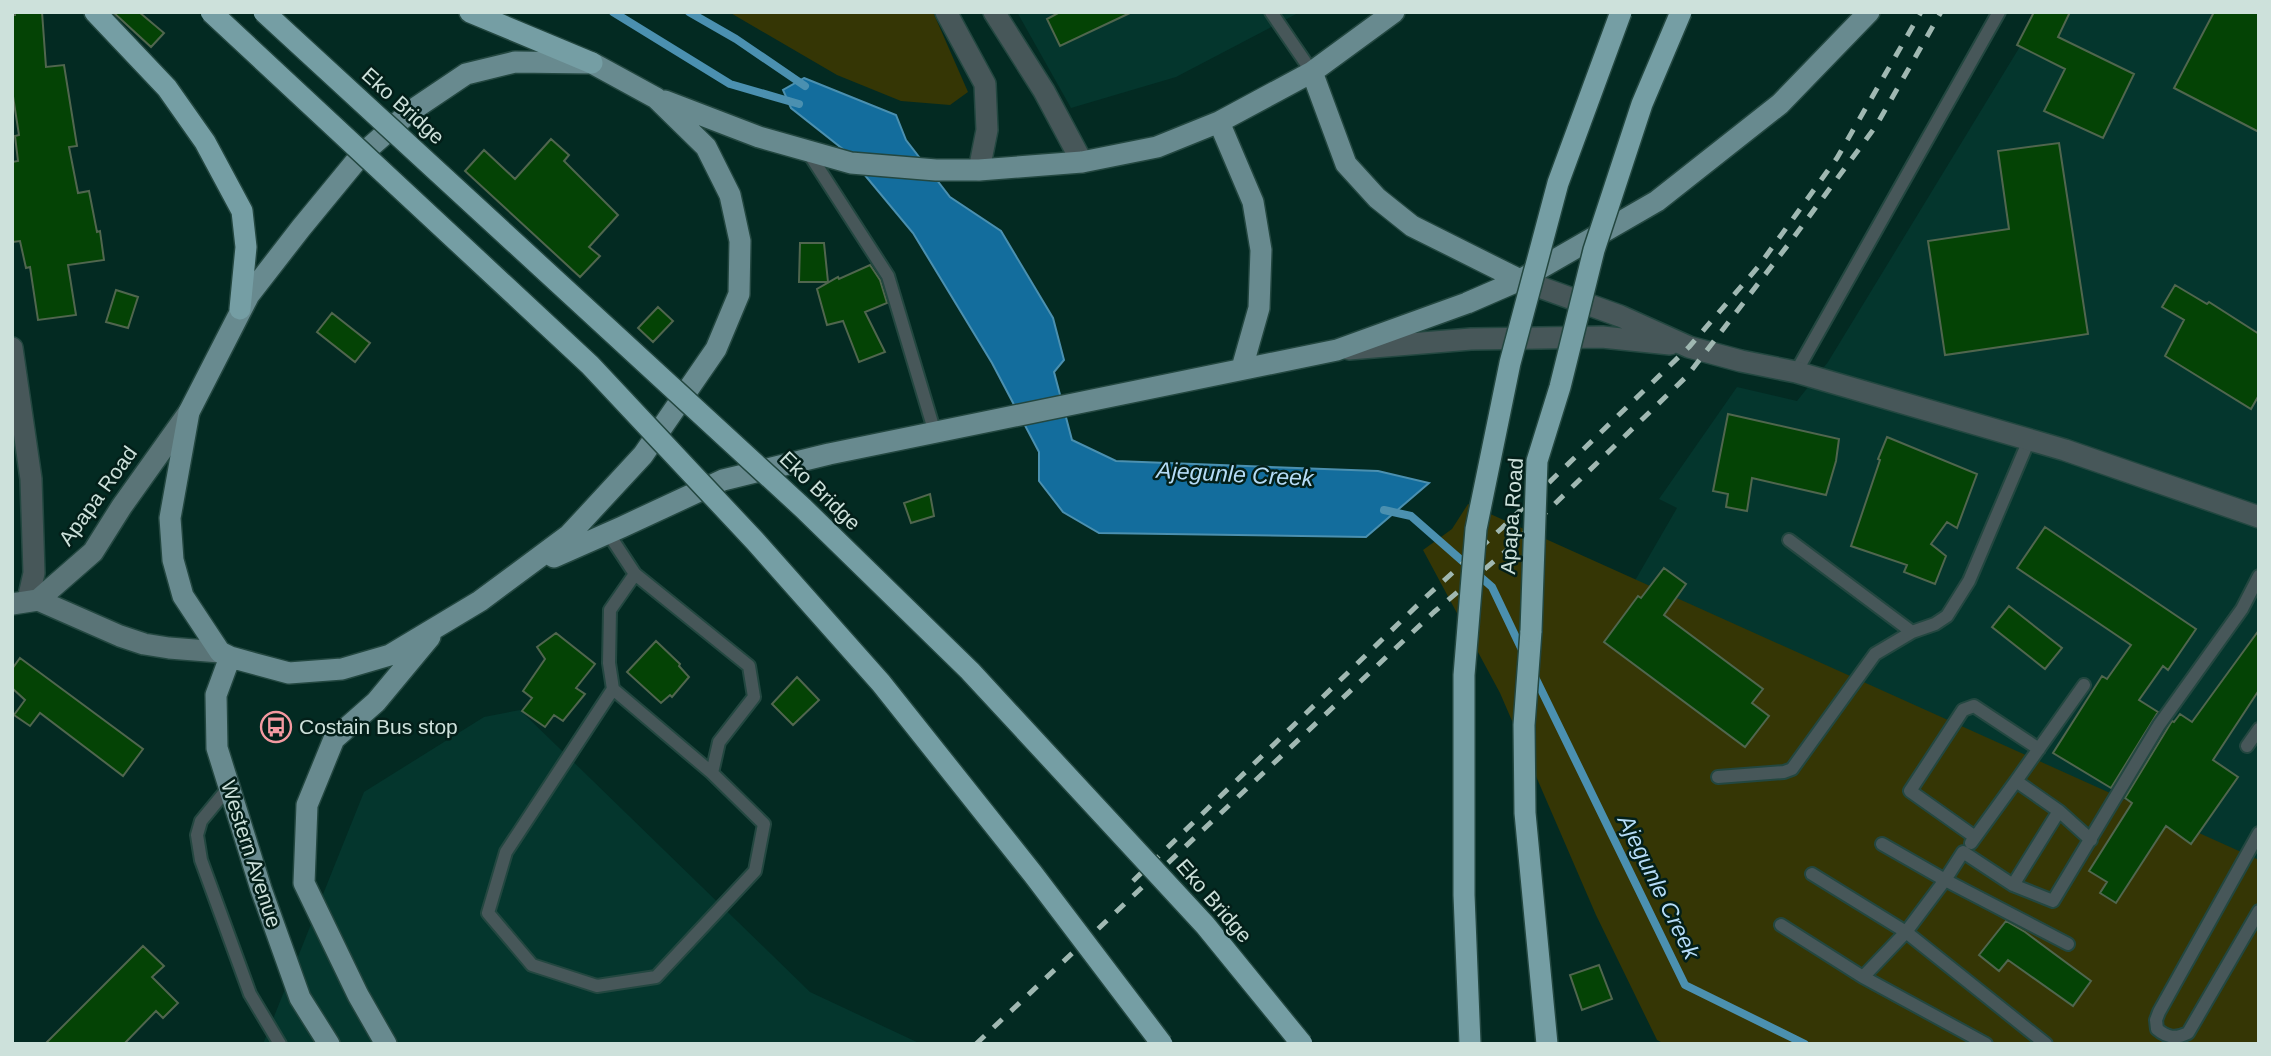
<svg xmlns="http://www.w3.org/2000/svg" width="2271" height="1056" font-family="Arial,sans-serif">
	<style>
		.built { fill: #04362d }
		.green { fill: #353605 }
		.water { fill: #136d9d; stroke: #4b90b0; stroke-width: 2 }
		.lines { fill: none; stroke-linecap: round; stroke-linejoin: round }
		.stream { stroke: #4b90b0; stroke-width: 8 }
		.building { fill: #044305; stroke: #50664e; stroke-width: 2 }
		.lane-casing { stroke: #234740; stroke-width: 16 }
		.street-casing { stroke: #234740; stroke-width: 24 }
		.secondary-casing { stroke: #234740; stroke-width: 24 }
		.primary-casing { stroke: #234740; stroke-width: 24 }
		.highway-casing { stroke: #234740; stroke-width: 24 }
		.lane { stroke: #475759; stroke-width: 12 }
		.street { stroke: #475759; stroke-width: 21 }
		.secondary { stroke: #5a7477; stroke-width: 21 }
		.primary { stroke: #688a8f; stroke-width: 21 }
		.highway { stroke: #759ea4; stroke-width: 21 }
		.rail { stroke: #a0b8b2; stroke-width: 5; stroke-dasharray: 12 12; stroke-linecap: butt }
		.highway-bridge-casing { stroke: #234740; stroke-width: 24; stroke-linecap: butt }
		.highway-bridge { stroke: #759ea4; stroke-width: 21 }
		.labels { text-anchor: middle; stroke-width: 5; stroke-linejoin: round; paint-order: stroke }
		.street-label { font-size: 21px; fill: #cde1db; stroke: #031f19 }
		.poi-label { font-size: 21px; fill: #cde1db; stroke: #031f19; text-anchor: start }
		.water-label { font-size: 23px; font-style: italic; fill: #b6dcf7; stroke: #031f19 }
	</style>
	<rect width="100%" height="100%" fill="#032a22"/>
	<path class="built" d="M 1017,12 L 1300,12 L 1176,77 L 1071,108 Z
		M 2041,12 L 2259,12 L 2259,1044 L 1592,655 L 1677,508 L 1659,499 L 1737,387 L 1797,401 L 1828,362 Z
		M 520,710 L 810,992 L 921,1044 L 263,1044 L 364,792 L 484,717 Z"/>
	<path class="green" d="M 729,12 L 933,12 L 968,92 L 950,105 L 901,101 L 837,75 Z
		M 1468,504 L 2259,860 L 2259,1044 L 1665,1044 L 1657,1040 L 1596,915 L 1500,693 L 1423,550 L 1452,529 Z"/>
	<path class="water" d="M 804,78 L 896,115 L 906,140 L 950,197 L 1001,231 L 1053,318 L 1064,360 L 1054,372 L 1072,440 L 1116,461 L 1378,471 L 1429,483 L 1366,537 L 1099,533 L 1063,512 L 1039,481 L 1039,452 L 992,363 L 913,233 L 844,150 L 791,108 L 783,90 Z"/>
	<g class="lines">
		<path class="stream" d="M 613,12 L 730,84 L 799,104
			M 689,12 L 736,39 L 805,86
			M 1384,510 L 1411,516 L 1492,587 L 1523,652
			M 1533,673 L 1685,985 L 1805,1044"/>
	</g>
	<path class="building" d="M 15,12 L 42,12 L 46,67 L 64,65 L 77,146 L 69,147 L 78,193 L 89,191 L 97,232 L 100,231 L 104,260 L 68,265 L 76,315 L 38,320 L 30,267 L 26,268 L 20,241 L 12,242 L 12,162 L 18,161 L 15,136 L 19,135 L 12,90 L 12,15 L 15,15 Z
		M 113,12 L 139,12 L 164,33 L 151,47 Z
		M 1060,12 L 1132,12 L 1060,46 L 1047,19 Z
		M 2034,12 L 2070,12 L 2058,37 L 2134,74 L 2103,138 L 2044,111 L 2065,69 L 2017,45 Z
		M 2214,12 L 2259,12 L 2259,132 L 2174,88 Z
		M 551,139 L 569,155 L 564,161 L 618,215 L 589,247 L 600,256 L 580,277 L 465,171 L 484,150 L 515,179 Z
		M 2059,143 L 2088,334 L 1945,355 L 1928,241 L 2009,229 L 1998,151 Z
		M 800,243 L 824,243 L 828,282 L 799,282 Z
		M 870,265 L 880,280 L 887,303 L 865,312 L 885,352 L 859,362 L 843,321 L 827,325 L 817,289 L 838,277 L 839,279 Z
		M 2175,285 L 2207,304 L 2209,302 L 2259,334 L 2259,395 L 2251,409 L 2165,356 L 2184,320 L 2162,307 Z
		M 116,290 L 138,297 L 128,328 L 106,322 Z
		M 658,307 L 673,321 L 653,342 L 638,328 Z
		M 332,313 L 370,343 L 355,362 L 317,332 Z
		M 1728,414 L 1839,439 L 1836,461 L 1826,495 L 1752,478 L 1747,511 L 1726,507 L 1728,494 L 1713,491 Z
		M 1887,437 L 1977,474 L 1957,528 L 1947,522 L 1931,544 L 1946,556 L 1935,584 L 1904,572 L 1907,565 L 1851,546 L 1880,460 L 1878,459 Z
		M 930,494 L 934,516 L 911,523 L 904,503 Z
		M 2045,527 L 2196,629 L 2168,670 L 2163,666 L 2139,700 L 2158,712 L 2111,788 L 2053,753 L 2102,676 L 2107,679 L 2131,645 L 2017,568 Z
		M 1664,568 L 1686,584 L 1664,615 L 1763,689 L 1752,703 L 1769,716 L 1745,747 L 1604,642 L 1638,596 L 1641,598 Z
		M 2009,606 L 2062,648 L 2045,669 L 1992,627 Z
		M 2259,630 L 2259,690 L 2213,760 L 2238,777 L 2191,844 L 2166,826 L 2116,903 L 2100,893 L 2107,882 L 2089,871 L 2132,803 L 2125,798 L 2172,721 L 2174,722 L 2180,714 L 2192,722 Z
		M 556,633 L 595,664 L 576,688 L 585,694 L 563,721 L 554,715 L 545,727 L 522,711 L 532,698 L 523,691 L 545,659 L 537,647 Z
		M 656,641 L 680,664 L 679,666 L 689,677 L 672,697 L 670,695 L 661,703 L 627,672 Z
		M 20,658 L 143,749 L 123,776 L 40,713 L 30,726 L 14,715 L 25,700 L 12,688 L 12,669 Z
		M 797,677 L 819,700 L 793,725 L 772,704 Z
		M 2006,921 L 2025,932 L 2091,981 L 2073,1006 L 2008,960 L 1999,971 L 1979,955 Z
		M 143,946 L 164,966 L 152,977 L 178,1003 L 163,1018 L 156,1011 L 124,1044 L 45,1044 Z
		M 1599,965 L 1612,999 L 1582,1010 L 1570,975 Z"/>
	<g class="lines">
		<g class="lane-casing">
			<path id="lane" d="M 1271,12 L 1312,72
				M 808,152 L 888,276 L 935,433
				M 1796,372 L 1999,12
				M 608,533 L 635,574 L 749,666 L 754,697 L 719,742 L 712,773 L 764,824 L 755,871 L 656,977 L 597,986 L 532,965 L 488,913 L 506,852 L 613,689 L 609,663 L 610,610 L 635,574
				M 1789,540 L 1912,632
				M 613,689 L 712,773
				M 2247,746 L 2259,729
				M 1718,777 L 1784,772 L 1792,769 L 1875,654 L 1912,632 L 1935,624 L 1947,616 L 1969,581 L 2029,440
				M 229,787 L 201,821 L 197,835 L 201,860 L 250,994 L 280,1044
				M 2059,811 L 2091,840
				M 2259,833 L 2159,1012 L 2156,1020 L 2157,1029 C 2167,1038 2176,1039 2188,1033 L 2259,911
				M 1975,837 L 1910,791 L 1963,710 L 1974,706 L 2039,749
				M 1971,843 L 2016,781
				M 1812,874 L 1906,932 L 1945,880 L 1882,844
				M 2013,885 L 2059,811 L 2016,781 L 2084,685
				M 1781,925 L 1863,977
				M 2068,944 L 1945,880 L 1963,852 L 2013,885 L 2053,901 L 2159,725 L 2242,609 L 2259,576
				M 1986,1044 L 1863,977 L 1906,932 L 2046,1044"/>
		</g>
		<g class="street-casing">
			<path id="street" d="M 946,12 L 985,84 L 987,130 L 979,170
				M 994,12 L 1044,91 L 1082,162
				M 1520,280 L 1620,316 L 1689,347 L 1741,361 L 1796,372 L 2065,450 L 2259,517
				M 12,348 L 31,479 L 34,573 L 28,600
				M 1349,349 L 1471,339 L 1602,337 L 1670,344"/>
		</g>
		<g class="secondary-casing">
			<path id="secondary" d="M 38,600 L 93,552 L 122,506 L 189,412
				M 12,604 L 38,600 L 120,636 L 144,644 L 169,648 L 220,652"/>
		</g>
		<g class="primary-casing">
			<path id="primary" d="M 515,62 L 592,63 L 656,98 L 706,147 L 730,195 L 740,241 L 739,294 L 716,349 L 643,455 L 569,535 L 480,601 L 390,655 L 342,669 L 289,673 L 230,657 L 220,652 L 183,596 L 173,560 L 170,518 L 189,412 L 249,295 L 301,228 L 361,155 L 411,111 L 466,74 Z
				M 1312,72 L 1346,164 L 1377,198 L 1412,226 L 1520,280
				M 665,101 L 759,137 L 851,163 L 936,170 L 979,170 L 1082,162 L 1157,147 L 1219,122 L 1312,72 L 1394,12
				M 1219,122 L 1253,202 L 1261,250 L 1259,308 L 1242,368
				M 554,557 L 622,527 L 723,480 L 829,454 L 1337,350 L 1467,303 L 1520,280 L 1657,201 L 1780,104 L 1869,12
				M 230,657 L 216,695 L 217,748 L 261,889 L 300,998 L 329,1044
				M 386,1044 L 358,995 L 304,883 L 307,805 L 334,739 L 376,702 L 430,637"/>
		</g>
		<g class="highway-casing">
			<path id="highway" d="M 95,12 L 167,88 L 205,142 L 242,211 L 246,247 L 240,309
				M 470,12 L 592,63
				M 1531,631 L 1524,725 L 1525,813 L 1547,1044"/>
		</g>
		<use href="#lane" class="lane"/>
		<use href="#street" class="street"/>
		<use href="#secondary" class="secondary"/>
		<use href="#primary" class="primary"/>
		<use href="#highway" class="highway"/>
		<path class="rail" d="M 1133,881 L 1428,595 L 1502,528 L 1689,347 L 1758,267 L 1837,158 L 1921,12
			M 976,1044 L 1434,612 L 1506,551 L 1687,376 L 1791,241 L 1876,126 L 1941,12"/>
		<g class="highway-bridge-casing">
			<path id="highway-bridge" d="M 211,12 L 590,365 L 755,541 L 881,683 L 1033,874 L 1162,1044
				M 264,12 L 803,508 L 970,671 L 1205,925 L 1302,1044
				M 1531,631 L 1537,461 L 1560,387 L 1594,250 L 1642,104 L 1681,12
				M 1470,1044 L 1464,895 L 1464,675 L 1476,529 L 1510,363 L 1558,183 L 1621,12"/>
		</g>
		<use href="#highway-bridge" class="highway-bridge"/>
	</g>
	<defs>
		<g id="bus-ring" transform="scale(1.575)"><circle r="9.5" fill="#031f19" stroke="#f49aa1" stroke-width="1.5"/><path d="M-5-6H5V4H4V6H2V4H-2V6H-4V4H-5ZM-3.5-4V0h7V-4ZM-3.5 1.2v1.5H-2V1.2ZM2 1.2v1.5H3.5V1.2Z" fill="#f49aa1"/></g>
	</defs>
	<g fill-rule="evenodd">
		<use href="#bus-ring" x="276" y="727"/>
	</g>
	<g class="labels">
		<g class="street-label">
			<text transform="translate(403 106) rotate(42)" y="7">Eko Bridge</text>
			<text transform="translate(820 491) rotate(44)" y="7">Eko Bridge</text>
			<text transform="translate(98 496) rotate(-54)" y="7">Apapa Road</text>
			<text transform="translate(1512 516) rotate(-86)" y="7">Apapa Road</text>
			<text transform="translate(251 854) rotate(72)" y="7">Western Avenue</text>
			<text transform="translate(1214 901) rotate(49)" y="7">Eko Bridge</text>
		</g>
		<g class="poi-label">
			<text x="299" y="734">Costain Bus stop</text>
		</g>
		<g class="water-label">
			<text transform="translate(1235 474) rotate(3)" y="8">Ajegunle Creek</text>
			<text transform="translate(1659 887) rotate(64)" y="8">Ajegunle Creek</text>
		</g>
	</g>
	<rect width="2271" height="1056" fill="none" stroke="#cde1db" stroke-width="28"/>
</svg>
